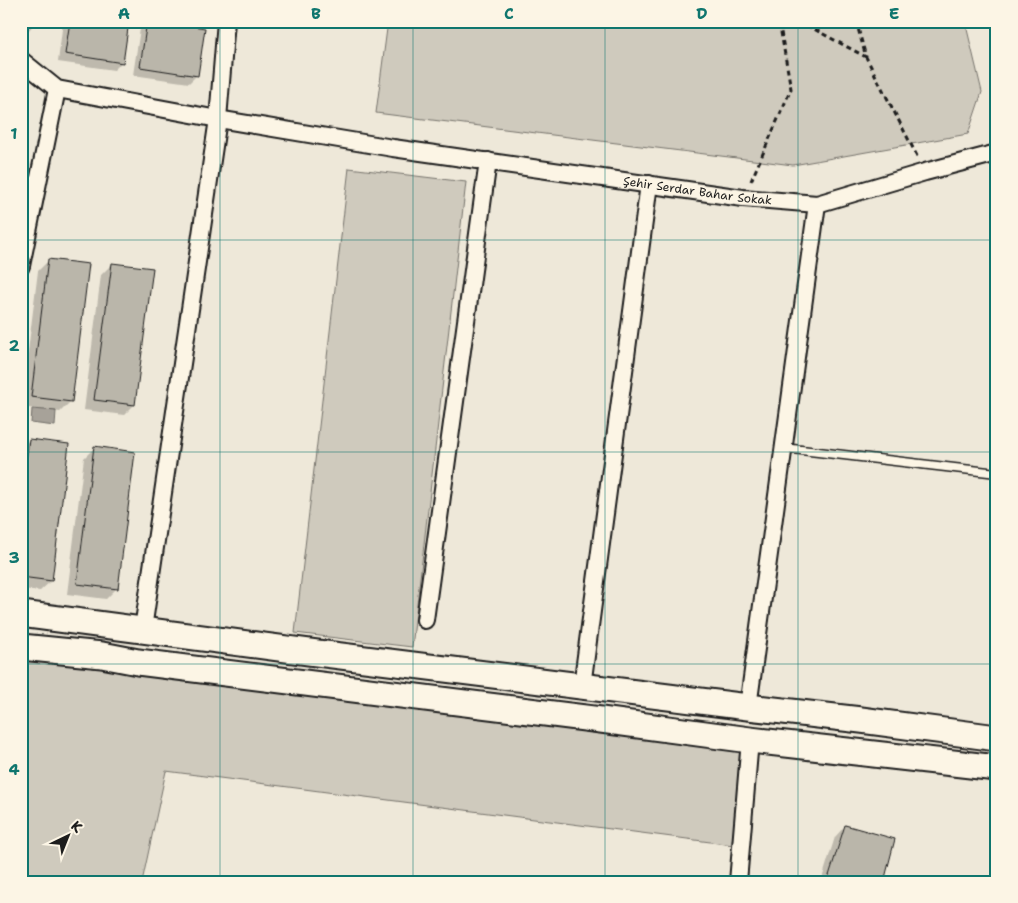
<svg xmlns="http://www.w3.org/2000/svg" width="1018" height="903" font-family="'Shantell Sans',sans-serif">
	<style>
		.green { fill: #cfcabd; stroke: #76736c }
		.water { fill: #a7a299; stroke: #6f6c67 }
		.shadow { fill: #0003 }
		.building { fill: #bab6aa; stroke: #1c1c1c }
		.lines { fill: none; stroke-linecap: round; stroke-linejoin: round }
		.lane-casing { stroke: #1c1c1c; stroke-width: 11 }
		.street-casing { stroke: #1c1c1c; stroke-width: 20 }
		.primary-casing { stroke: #1c1c1c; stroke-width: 29 }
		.path { stroke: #1c1c1c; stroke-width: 3; stroke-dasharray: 5 4; stroke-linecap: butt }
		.lane { stroke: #fcf5e5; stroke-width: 8 }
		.street { stroke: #fcf5e5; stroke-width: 16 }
		.primary { stroke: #fcf5e5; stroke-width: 25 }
		.grid { fill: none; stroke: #0f766e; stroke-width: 1; stroke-opacity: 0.55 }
		.labels { text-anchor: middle; stroke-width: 4; stroke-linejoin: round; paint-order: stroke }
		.street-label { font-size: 12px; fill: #1c1c1c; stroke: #fcf5e5 }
		.neatline { fill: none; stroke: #0f766e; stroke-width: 2 }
		.grid-label { font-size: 16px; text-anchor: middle; font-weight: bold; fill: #0f766e }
	</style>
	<rect width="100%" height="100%" fill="#eee8d9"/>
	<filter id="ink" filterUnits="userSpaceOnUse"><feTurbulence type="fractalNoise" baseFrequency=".02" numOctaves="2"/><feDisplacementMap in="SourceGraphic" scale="10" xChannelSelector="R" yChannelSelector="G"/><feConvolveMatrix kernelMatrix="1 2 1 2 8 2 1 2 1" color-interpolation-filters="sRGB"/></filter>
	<g filter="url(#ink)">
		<path class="green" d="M 388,21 L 965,21 L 982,92 L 968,134 L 793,165 L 376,113 Z
			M 349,168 L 466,182 L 412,647 L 295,633 Z
			M 21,648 L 750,740 L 741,846 L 166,771 L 142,882 L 21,882 Z"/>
		<path class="water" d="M 32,409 L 56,411 L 55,426 L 31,423 Z"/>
		<path class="shadow" d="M 21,21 L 37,21 L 27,32 L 21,27 Z
			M 63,21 L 128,21 L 122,62 L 114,70 L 58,62 Z
			M 147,21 L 197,75 L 189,83 L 133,75 L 140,29 Z
			M 49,260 L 71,401 L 60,412 L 21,407 L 38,271 Z
			M 112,264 L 134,405 L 124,415 L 84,410 L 101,275 Z
			M 29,440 L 51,581 L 40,591 L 21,589 L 21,448 Z
			M 94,448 L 116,589 L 106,599 L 67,594 L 84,458 Z
			M 845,826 L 883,882 L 821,882 L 835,837 Z"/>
		<path class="building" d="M 70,21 L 129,21 L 123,63 L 65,54 Z
			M 147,21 L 160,21 L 205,28 L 198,76 L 140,67 Z
			M 48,259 L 89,264 L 72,402 L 31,397 Z
			M 112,263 L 153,268 L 135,405 L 94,400 Z
			M 29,439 L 69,444 L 52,581 L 21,577 L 21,497 Z
			M 94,446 L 135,452 L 118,589 L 77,584 Z
			M 845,825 L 895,839 L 884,882 L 827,882 Z"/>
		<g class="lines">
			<g class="lane-casing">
				<path id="lane" d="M 784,448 L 997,473"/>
			</g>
			<g class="street-casing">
				<g id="street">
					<path id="s1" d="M 21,60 L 57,89 L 218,119 L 393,148 L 743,198 L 817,204 L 925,172 L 997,153"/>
					<path d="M 21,266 L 57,89"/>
					<path d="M 425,620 L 488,161"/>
					<path d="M 143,629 L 218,119 L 226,21"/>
					<path d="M 582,686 L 649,184"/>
					<path d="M 748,707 L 817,204"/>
					<path d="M 738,882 L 750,740"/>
				</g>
			</g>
			<g class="primary-casing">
				<path id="primary" d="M 21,614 L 309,652 L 748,707 L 861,720 L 997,738
					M 21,647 L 102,655 L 138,662 L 601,720 L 750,740 L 997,768"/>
			</g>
			<path class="path" d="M 799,21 L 866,57
				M 856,21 L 866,57 L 918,158
				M 751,181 L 791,89 L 779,21"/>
			<use href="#lane" class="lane"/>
			<use href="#street" class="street"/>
			<use href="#primary" class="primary"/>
		</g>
	</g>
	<path class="grid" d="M 220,21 L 220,882M 413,21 L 413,882M 605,21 L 605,882M 798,21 L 798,882M 21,240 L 997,240M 21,452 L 997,452M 21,664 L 997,664"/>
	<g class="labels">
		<g class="street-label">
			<text dy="4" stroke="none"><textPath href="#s1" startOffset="695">Şehir Serdar Bahar Sokak</textPath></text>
		</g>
	</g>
	<rect width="1018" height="903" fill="none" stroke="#fcf5e5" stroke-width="55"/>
	<g transform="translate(68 836) rotate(43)" stroke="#fcf5e5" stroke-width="4" paint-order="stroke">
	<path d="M0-4L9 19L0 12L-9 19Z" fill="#1c1c1c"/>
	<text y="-8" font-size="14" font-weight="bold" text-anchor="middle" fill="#1c1c1c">K</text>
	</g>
	<rect x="28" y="28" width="962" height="848" class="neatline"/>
	<g class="grid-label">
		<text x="124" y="19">A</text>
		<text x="316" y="19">B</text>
		<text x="509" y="19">C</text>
		<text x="702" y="19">D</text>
		<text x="894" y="19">E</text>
		<text x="14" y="139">1</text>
		<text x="14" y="351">2</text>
		<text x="14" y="563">3</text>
		<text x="14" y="775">4</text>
	</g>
</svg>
